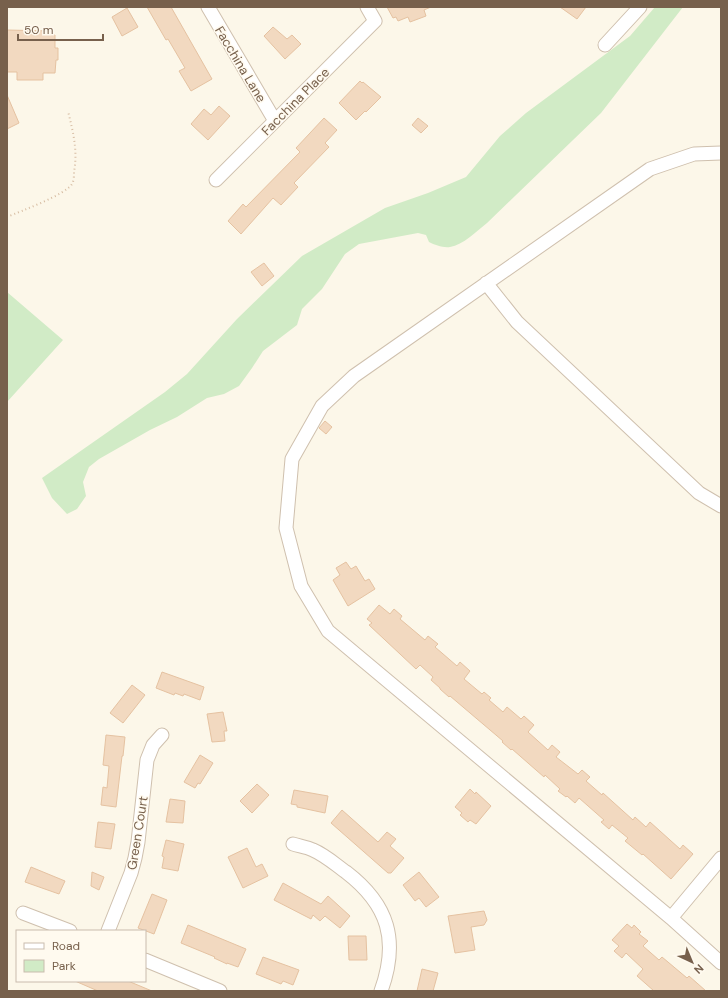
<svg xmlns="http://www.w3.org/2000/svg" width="728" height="998" font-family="'DM Sans',sans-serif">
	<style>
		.green { fill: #d1ebc6 }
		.building { fill: #f2d9c0; stroke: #e5c2a1 }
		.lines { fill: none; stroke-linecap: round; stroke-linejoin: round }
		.minor-casing { stroke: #cfc0ae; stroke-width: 15 }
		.path { stroke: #d7bda3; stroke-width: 2; stroke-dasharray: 1 3; stroke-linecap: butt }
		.minor { stroke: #fff; stroke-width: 13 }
		.labels { text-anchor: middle; stroke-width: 3; stroke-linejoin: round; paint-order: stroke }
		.street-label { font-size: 13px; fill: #77604c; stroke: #fffaef }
	</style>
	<rect width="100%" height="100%" fill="#fcf7e9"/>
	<path class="green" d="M 655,7 L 683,7 L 601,113 L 487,223 C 477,231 463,245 450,247 C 443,248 435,245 429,242 L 426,235 L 418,233 L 359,244 L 345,254 L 322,289 L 302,309 L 297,325 L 263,351 L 252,368 L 239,386 L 224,394 L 207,398 L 177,417 L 150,430 L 99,459 L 89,467 L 83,482 L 86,496 L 77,509 L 67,514 L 52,498 L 42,478 L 165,392 L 187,374 L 237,319 L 302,256 L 385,208 L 428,193 L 466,177 L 500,136 L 526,113 L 630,36 Z
		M 7,292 L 63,340 L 7,402 Z"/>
	<path class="building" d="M 147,7 L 171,7 L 212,79 L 191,91 L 179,71 L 185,68 L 168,39 L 166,40 Z
		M 387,7 L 431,7 L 424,10 L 426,16 L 410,22 L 408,17 L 398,21 L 396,17 L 393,18 Z
		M 560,7 L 586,7 L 577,19 Z
		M 127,8 L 138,27 L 122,36 L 112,17 Z
		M 273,27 L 287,39 L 292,35 L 301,44 L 285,59 L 264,36 Z
		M 7,30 L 51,31 L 51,35 L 55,35 L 55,48 L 58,48 L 58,60 L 56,60 L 55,73 L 43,73 L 43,80 L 17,80 L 17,72 L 7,72 Z
		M 360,81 L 362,83 L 363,82 L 381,97 L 366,112 L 365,111 L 356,120 L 339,103 Z
		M 7,95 L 19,123 L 7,129 Z
		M 219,106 L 230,116 L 208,140 L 191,124 L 204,109 L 211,115 Z
		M 324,118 L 337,130 L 325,143 L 329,147 L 294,183 L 298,187 L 281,205 L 273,198 L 241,234 L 228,221 L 243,204 L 246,207 L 300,152 L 296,148 Z
		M 418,118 L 428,126 L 421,133 L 412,125 Z
		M 264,263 L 274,276 L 262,286 L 251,272 Z
		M 325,421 L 332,427 L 326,434 L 319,428 Z
		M 346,562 L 351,569 L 356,566 L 365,581 L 369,579 L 375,589 L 348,606 L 333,580 L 340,575 L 336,568 Z
		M 379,605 L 390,614 L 394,609 L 402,616 L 400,619 L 425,640 L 428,636 L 438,644 L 435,647 L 457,666 L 460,662 L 470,671 L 464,679 L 482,694 L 484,692 L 491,698 L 489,700 L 503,712 L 507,707 L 521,719 L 524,716 L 534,725 L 528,732 L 548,750 L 552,745 L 560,752 L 556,757 L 578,774 L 582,770 L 590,777 L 586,781 L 602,795 L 603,793 L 633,820 L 635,817 L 646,827 L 650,822 L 680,849 L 683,845 L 693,854 L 671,879 L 643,854 L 642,855 L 625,841 L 628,838 L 612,825 L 609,829 L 601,822 L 604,820 L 579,798 L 575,803 L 567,796 L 566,797 L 558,791 L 560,789 L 545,775 L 544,777 L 512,749 L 511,750 L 502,742 L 503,741 L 450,696 L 449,697 L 440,689 L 440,688 L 431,680 L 433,677 L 420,665 L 416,669 L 369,625 L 372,623 L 367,619 Z
		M 162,672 L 204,687 L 200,700 L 184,694 L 183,696 L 175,693 L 174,695 L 156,688 Z
		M 132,685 L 145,695 L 123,723 L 110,713 Z
		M 223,712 L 227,731 L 224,731 L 225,741 L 212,742 L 207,714 Z
		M 106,735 L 125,737 L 123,756 L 122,756 L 116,807 L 101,805 L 103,787 L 107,788 L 109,766 L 103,765 Z
		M 200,755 L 213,763 L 200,784 L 198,783 L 195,788 L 184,782 Z
		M 257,784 L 269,795 L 252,813 L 240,801 Z
		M 470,789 L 475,794 L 476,792 L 491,806 L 476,824 L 470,820 L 468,822 L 460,815 L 462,813 L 455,807 Z
		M 294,790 L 328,796 L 325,813 L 297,807 L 297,805 L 291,804 Z
		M 170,799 L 185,801 L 183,823 L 166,822 Z
		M 342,810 L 378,842 L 387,832 L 396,839 L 390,846 L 404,858 L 391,873 L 388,873 L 331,823 Z
		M 98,822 L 115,824 L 111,849 L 95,847 Z
		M 166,840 L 184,844 L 178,871 L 162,868 L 164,857 L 162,856 Z
		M 247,848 L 256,867 L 262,864 L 268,876 L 243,888 L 228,857 Z
		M 31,867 L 65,881 L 59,894 L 25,882 Z
		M 92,872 L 104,877 L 99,890 L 91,886 Z
		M 419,872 L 439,897 L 426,907 L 419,898 L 415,901 L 403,885 Z
		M 283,883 L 321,904 L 328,896 L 350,916 L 340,928 L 325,916 L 320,921 L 313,915 L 311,919 L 274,900 Z
		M 152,894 L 167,900 L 154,934 L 138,928 Z
		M 484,911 L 487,920 L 484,925 L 471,927 L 475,950 L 455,953 L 448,916 Z
		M 627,924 L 632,928 L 634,925 L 641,932 L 639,934 L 648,941 L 643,946 L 659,960 L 662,957 L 687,978 L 689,976 L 706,991 L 654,991 L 637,976 L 643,969 L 626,953 L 622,958 L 614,951 L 619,946 L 612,940 Z
		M 188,925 L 246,949 L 238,967 L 227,963 L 227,964 L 214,958 L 215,957 L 181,943 Z
		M 348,936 L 366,936 L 367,960 L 349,960 Z
		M 263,957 L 299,970 L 293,985 L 283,981 L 281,984 L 256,974 Z
		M 422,969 L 438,973 L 433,991 L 417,991 Z
		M 75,981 L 128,981 L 152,991 L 98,991 Z"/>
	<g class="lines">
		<g class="minor-casing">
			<path id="minor" d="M 208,7 L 275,121
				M 605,45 L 640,7
				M 721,153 L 694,154 L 650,169 L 354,376 L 322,406 L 292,459 L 286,528 L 301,586 L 328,631 L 671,918 L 721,963
				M 216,180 L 375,21 L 367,7
				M 486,283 L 517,322 L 699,493 L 721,506
				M 293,844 C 299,846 307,847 313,850 C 325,855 336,865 346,872 C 389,905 399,941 381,991
				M 23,913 L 70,931
				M 671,918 L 721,858
				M 108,931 L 131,873 L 135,858 L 138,842 L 147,760 L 153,745 L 162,735
				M 145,960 L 220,991"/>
		</g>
		<path class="path" d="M 7,217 C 21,211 65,195 72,184 C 74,181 74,175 74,172 C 78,150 73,132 68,111"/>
		<use href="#minor" class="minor"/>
	</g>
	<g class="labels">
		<g class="street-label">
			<text transform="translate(241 64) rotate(59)" y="5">Facchina Lane</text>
			<text transform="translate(295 101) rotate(-45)" y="5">Facchina Place</text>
			<text transform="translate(137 833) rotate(-81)" y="5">Green Court</text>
		</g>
	</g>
	<rect width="728" height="998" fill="none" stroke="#77604c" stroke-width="16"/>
	<rect x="16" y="930" width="130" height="52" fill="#fffaef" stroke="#c9bcae"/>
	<rect x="24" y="943" width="20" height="6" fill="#ffffff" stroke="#c9bcae"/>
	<text x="52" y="950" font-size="12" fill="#77604c">Road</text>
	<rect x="24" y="960" width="20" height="12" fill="#d1ebc6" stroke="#c9bcae"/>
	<text x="52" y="970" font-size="12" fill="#77604c">Park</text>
	<g transform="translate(692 962) rotate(136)" stroke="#fffaef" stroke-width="3" paint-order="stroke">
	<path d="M0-3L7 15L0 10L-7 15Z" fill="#77604c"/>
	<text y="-6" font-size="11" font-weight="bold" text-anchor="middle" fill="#77604c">N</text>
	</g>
	<path d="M18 34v6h85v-6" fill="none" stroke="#77604c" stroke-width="2"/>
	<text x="24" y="34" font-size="12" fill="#77604c" stroke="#fffaef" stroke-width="3" paint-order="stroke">50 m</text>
</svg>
